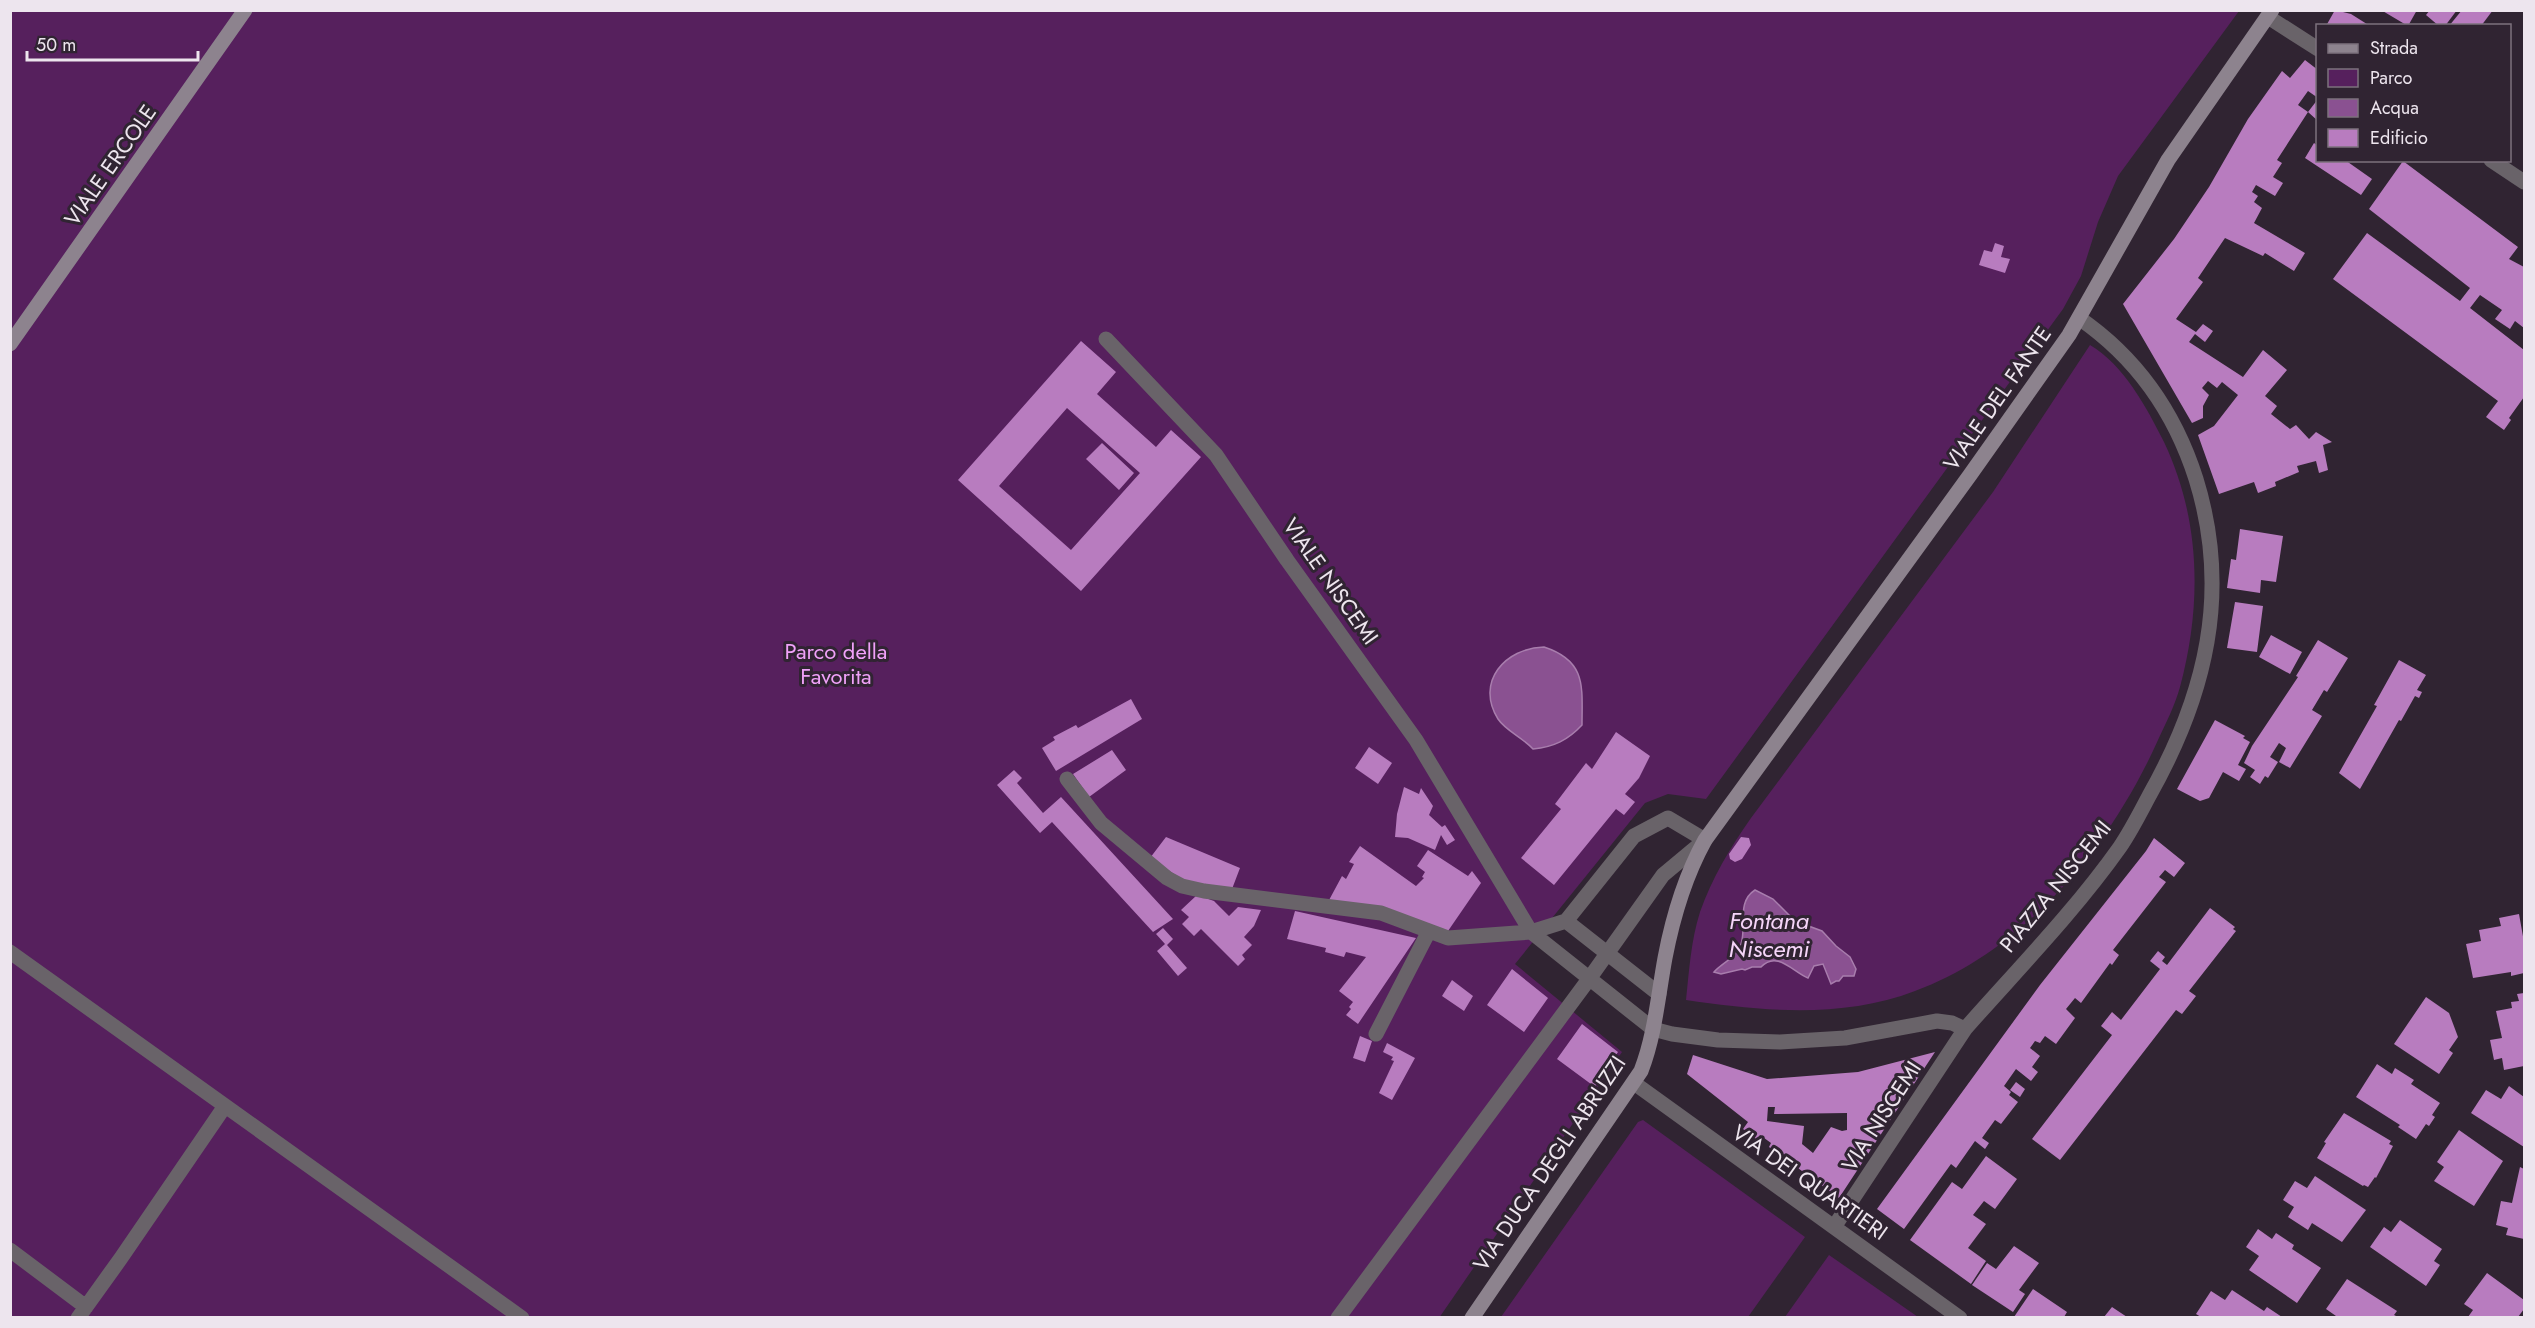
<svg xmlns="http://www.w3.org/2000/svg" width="2535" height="1328" font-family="Jost,sans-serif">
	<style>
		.green { fill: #56205d }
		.water { fill: #8a5191; stroke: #a87dad; stroke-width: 1.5 }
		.building { fill: #b87cbf; fill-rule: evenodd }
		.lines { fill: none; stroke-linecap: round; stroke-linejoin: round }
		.street { stroke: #696369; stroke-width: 15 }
		.secondary { stroke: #8d838e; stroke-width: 15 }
		.labels { text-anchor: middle; stroke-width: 6; stroke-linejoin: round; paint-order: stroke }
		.street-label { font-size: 22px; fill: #ede5ee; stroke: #302432 }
		.park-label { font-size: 22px; fill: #f0a1f9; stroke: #302432 }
		.water-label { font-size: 24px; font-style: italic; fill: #f5d5f9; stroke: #302432 }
	</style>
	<rect width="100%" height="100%" fill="#302432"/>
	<path class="green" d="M 10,11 L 2239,11 L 2118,176 L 2098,222 L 2081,276 L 2063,309 L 1706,799 L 1668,794 L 1645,803 L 1515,964 L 1622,1052 L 1439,1318 L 11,1317 Z
		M 2090,345 C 2124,365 2147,408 2164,442 C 2201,520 2202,605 2180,687 C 2175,705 2166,723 2158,740 C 2111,845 2026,950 1915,991 C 1842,1019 1761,1011 1686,1000 C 1689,971 1691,940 1700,912 C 1712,878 1730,848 1751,818 L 1993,492 Z
		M 1643,1120 L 1805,1237 L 1748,1317 L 1501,1317 L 1638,1122 Z
		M 1829,1255 L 1918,1317 L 1785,1317 Z"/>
	<path class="water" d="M 1544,647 C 1587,661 1582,687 1582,725 C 1568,740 1554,747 1533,749 C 1522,737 1506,731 1498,719 C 1475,682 1505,648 1544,647 Z
		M 1755,890 L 1773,899 L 1795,921 L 1822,931 L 1836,946 L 1850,957 L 1856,969 L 1854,976 L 1843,976 L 1839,981 L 1836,981 L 1831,984 L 1823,964 L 1814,966 L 1808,978 C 1793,972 1777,950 1761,967 L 1752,967 L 1745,970 L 1742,969 L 1721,974 L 1714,972 C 1722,963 1736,958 1741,944 C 1747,927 1736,902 1755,890 Z"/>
	<path class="building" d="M 2335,10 L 2351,14 L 2370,26 L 2326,26 Z
		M 2381,10 L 2417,10 L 2408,26 Z
		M 2430,10 L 2457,10 L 2445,26 L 2439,26 L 2426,15 Z
		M 2462,10 L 2493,10 L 2481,26 L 2449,26 Z
		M 2305,60 L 2318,70 L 2318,98 L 2308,91 L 2298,105 L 2308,112 L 2277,160 L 2282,163 L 2273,177 L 2283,183 L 2275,196 L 2256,185 L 2252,192 L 2258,196 L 2254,202 L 2262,208 L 2254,223 L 2305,253 L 2294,271 L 2265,253 L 2263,256 L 2225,238 L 2198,278 L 2203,282 L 2176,319 L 2196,332 L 2203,324 L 2213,331 L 2205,342 L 2195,334 L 2189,342 L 2243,377 L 2263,350 L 2287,370 L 2265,396 L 2277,406 L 2271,414 L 2290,429 L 2296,425 L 2309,439 L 2316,432 L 2332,442 L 2323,445 L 2328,470 L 2319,473 L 2316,461 L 2297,466 L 2299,472 L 2275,482 L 2276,486 L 2258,493 L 2254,482 L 2219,494 L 2198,435 L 2214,426 L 2238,395 L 2222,382 L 2217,388 L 2208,381 L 2202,388 L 2209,395 L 2203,406 L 2203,418 L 2192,423 L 2123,304 L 2174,239 L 2209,187 L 2248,119 L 2282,71 L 2290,78 Z
		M 2318,99 L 2318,121 L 2308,112 Z
		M 2314,143 L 2318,146 L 2318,160 L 2345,160 L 2372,179 L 2361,195 L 2305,158 Z
		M 2403,161 L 2518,247 L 2509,259 L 2524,267 L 2524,328 L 2515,321 L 2510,329 L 2495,319 L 2502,310 L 2480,295 L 2470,308 L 2524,350 L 2524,397 L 2509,418 L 2511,420 L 2504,430 L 2486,417 L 2498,401 L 2333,279 L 2367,233 L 2460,301 L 2470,288 L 2369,209 Z
		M 1995,243 L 2004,246 L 2001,257 L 2010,259 L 2005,273 L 1979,265 L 1984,250 L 1992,252 Z
		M 1081,341 L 1116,372 L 1097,394 L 1156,447 L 1171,430 L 1201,457 L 1081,591 L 958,480 ZM 1067,408 L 1140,473 L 1071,550 L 999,486 Z
		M 1102,443 L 1134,473 L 1119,490 L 1086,459 Z
		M 2240,529 L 2283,536 L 2276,582 L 2261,580 L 2260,593 L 2227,588 L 2231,559 L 2236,560 Z
		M 2235,602 L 2263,606 L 2257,652 L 2227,648 Z
		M 2271,635 L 2302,652 L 2290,674 L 2259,657 Z
		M 2318,640 L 2348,658 L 2327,692 L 2324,690 L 2312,710 L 2322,716 L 2290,768 L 2279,762 L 2286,748 L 2279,743 L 2270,757 L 2278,762 L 2268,778 L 2265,776 L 2260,784 L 2250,777 L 2255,770 L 2244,763 L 2252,746 L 2298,677 L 2296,676 Z
		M 2399,660 L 2426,675 L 2417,690 L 2422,692 L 2419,698 L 2415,696 L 2401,721 L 2399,720 L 2360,789 L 2339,773 L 2377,706 L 2374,705 Z
		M 1131,699 L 1142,719 L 1056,771 L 1042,748 L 1055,740 L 1053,737 L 1076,725 L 1078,728 Z
		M 2215,720 L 2245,736 L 2243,738 L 2250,742 L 2238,765 L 2246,769 L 2239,781 L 2223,772 L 2209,798 L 2200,801 L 2177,789 Z
		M 1616,732 L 1650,756 L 1639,778 L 1625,794 L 1635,802 L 1624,815 L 1616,809 L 1554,885 L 1521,858 L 1561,809 L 1555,804 L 1586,763 L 1592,769 Z
		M 1369,747 L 1392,763 L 1378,784 L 1355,768 Z
		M 1112,750 L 1126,770 L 1089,797 L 1073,774 Z
		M 1014,770 L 1022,778 L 1017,783 L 1043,813 L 1061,797 L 1173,919 L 1153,932 L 1052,822 L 1040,833 L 997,785 Z
		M 1404,787 L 1419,794 L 1421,788 L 1433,806 L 1429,815 L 1442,827 L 1445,825 L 1455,840 L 1447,845 L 1441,835 L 1435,850 L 1408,838 L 1395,837 L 1397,814 Z
		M 1166,837 L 1240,868 L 1232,889 L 1204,887 L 1180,878 L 1150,858 Z
		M 1741,837 L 1749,838 L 1751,845 L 1742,859 L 1735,862 L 1730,859 L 1729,854 Z
		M 2154,838 L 2185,863 L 2174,877 L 2165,870 L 2159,877 L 2166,882 L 2113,950 L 2119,955 L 2112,965 L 2110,963 L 2081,1003 L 2075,998 L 2066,1009 L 2075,1018 L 2056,1044 L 2045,1036 L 2040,1043 L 2035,1041 L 2030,1048 L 2040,1056 L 2032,1067 L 2038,1072 L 2031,1081 L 2016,1069 L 2004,1086 L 2011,1092 L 2009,1095 L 2018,1102 L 2001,1124 L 1995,1120 L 1982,1138 L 1989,1143 L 1985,1149 L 1975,1141 L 1956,1168 L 1951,1164 L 1904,1229 L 1877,1209 L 2040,985 L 2146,851 Z
		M 1360,846 L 1416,886 L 1424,878 L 1422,877 L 1425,872 L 1417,866 L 1428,850 L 1468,876 L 1472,871 L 1481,883 L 1448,931 L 1328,902 L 1342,876 L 1346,879 L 1354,864 L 1349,862 Z
		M 1197,895 L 1214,901 L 1229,916 L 1238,907 L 1261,910 L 1254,926 L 1244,937 L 1252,945 L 1242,955 L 1245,959 L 1238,966 L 1201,929 L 1194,936 L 1182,924 L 1189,917 L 1181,910 Z
		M 2210,908 L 2235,927 L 2233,929 L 2236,931 L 2189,991 L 2196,996 L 2182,1014 L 2176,1010 L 2060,1160 L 2032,1139 L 2112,1035 L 2101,1026 L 2112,1012 L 2121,1020 L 2160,969 L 2150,961 L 2158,951 L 2165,957 L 2162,961 L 2167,965 Z
		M 1295,911 L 1416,938 L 1358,1024 L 1346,1015 L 1351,1009 L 1349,1007 L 1353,1002 L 1339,991 L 1366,957 L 1346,952 L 1344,957 L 1325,952 L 1326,948 L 1287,939 Z
		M 2519,914 L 2524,942 L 2524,973 L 2511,976 L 2511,972 L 2473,978 L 2466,944 L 2481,941 L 2479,930 L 2501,926 L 2499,918 Z
		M 1163,928 L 1173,939 L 1167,945 L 1187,968 L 1178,976 L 1157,951 L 1165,944 L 1156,934 Z
		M 1512,969 L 1548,998 L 1524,1032 L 1487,1005 Z
		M 1452,980 L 1473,996 L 1464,1011 L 1442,996 Z
		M 2524,993 L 2524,1066 L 2504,1070 L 2502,1058 L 2494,1060 L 2490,1040 L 2502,1038 L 2496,1011 L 2512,1008 L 2511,1002 L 2519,1001 L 2517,994 Z
		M 2426,997 L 2449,1013 L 2458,1037 L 2449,1050 L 2453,1053 L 2439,1074 L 2394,1044 Z
		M 1582,1024 L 1618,1052 L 1595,1087 L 1557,1059 Z
		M 1360,1036 L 1372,1041 L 1365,1062 L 1353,1058 Z
		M 1387,1043 L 1415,1058 L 1392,1100 L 1379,1093 L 1394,1061 L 1391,1060 L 1393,1057 L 1383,1052 Z
		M 1935,1052 L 1839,1198 L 1769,1147 L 1771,1143 L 1760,1135 L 1757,1140 L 1743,1129 L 1748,1122 L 1687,1074 L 1693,1055 L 1767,1079 L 1858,1072 ZM 1768,1107 L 1775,1107 L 1774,1114 L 1847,1113 L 1847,1130 L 1842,1131 L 1831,1127 L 1813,1153 L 1802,1144 L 1804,1126 L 1767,1121 Z
		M 2377,1064 L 2392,1074 L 2395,1068 L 2414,1080 L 2411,1084 L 2440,1103 L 2432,1115 L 2435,1117 L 2429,1126 L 2426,1124 L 2416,1139 L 2398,1127 L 2400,1125 L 2356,1097 Z
		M 2016,1082 L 2025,1089 L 2020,1097 L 2010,1090 Z
		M 2509,1086 L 2524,1097 L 2524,1147 L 2471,1113 L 2486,1090 L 2501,1099 Z
		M 2344,1113 L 2391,1141 L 2389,1144 L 2393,1146 L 2376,1178 L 2375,1177 L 2368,1187 L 2364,1185 L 2363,1186 L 2317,1158 L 2326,1143 L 2324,1142 Z
		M 2459,1130 L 2503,1161 L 2474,1206 L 2434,1181 L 2444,1167 L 2437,1162 Z
		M 1986,1156 L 2017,1179 L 1995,1209 L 1984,1201 L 1973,1215 L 1986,1224 L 1968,1248 L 1986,1261 L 1971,1284 L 1910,1240 L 1952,1182 L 1962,1189 Z
		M 2520,1167 L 2524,1169 L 2524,1239 L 2506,1235 L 2508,1228 L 2496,1225 L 2501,1201 L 2512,1203 Z
		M 2315,1176 L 2366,1210 L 2342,1242 L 2312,1223 L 2308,1230 L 2288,1217 L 2294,1207 L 2283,1200 L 2295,1181 L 2307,1188 Z
		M 2400,1220 L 2442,1249 L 2434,1261 L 2440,1265 L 2426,1286 L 2370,1247 L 2384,1227 L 2391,1232 Z
		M 2258,1229 L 2272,1239 L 2276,1233 L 2294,1245 L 2292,1249 L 2321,1268 L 2297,1303 L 2249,1270 L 2259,1256 L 2246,1247 Z
		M 2014,1246 L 2039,1263 L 2019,1290 L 2025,1294 L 2013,1312 L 1972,1285 L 1987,1263 L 1996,1269 Z
		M 2487,1273 L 2524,1300 L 2524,1309 L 2518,1317 L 2468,1317 L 2473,1310 L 2464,1304 Z
		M 2347,1279 L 2397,1311 L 2394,1315 L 2398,1317 L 2335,1317 L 2336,1316 L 2326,1309 Z
		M 2033,1289 L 2067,1312 L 2064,1317 L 2014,1317 Z
		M 2232,1290 L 2264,1311 L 2267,1307 L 2282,1317 L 2201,1317 L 2196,1314 L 2211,1291 L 2225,1300 Z
		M 2112,1307 L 2127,1317 L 2104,1317 Z"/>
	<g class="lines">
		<path class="street" d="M 2268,17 L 2318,49
			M 2491,160 L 2524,182
			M 1106,339 L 1216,455 L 1287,560 L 1416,740 L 1531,932 L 1566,921
			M 1067,779 L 1101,823 L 1167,878 L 1182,886 L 1204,891 L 1381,913 L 1448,938 L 1531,932 L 1653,1029 L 1672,1034 L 1718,1040 L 1780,1042 L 1845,1038 L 1937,1021 L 1952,1023 L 1965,1029 C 2017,970 2074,912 2120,847 C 2131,831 2140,813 2149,796 C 2206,695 2231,592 2196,479 C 2175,413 2137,358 2079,318
			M 10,952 L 522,1318
			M 1376,1034 L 1429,931
			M 1634,1083 L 1960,1318
			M 1834,1227 L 1965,1029
			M 10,1250 L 86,1307
			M 78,1318 L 121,1258 L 225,1106
			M 1338,1318 L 1589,979 L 1663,875 L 1705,840 L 1668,818 L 1634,836 L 1566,921 L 1659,994"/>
		<path class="secondary" d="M 10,344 L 245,10
			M 1472,1318 L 1641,1071 C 1655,1035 1658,996 1665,958 C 1673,916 1684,878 1705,840 L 1970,475 L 2069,335 L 2168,160 L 2272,10"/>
	</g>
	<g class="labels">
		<g class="street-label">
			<text transform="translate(110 165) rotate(-55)" y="8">VIALE ERCOLE</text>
			<text transform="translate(1997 398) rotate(-55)" y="8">VIALE DEL FANTE</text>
			<text transform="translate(1331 581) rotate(55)" y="8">VIALE NISCEMI</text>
			<text transform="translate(2055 886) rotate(-51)" y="8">PIAZZA NISCEMI</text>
			<text transform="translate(1881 1116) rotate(-57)" y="8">VIA NISCEMI</text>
			<text transform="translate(1549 1163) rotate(-56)" y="8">VIA DUCA DEGLI ABRUZZI</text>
			<text transform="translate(1810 1182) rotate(35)" y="8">VIA DEI QUARTIERI</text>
		</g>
		<g class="park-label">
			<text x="836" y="659">Parco della<tspan x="836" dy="25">Favorita</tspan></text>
		</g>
		<g class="water-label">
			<text x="1769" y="929">Fontana<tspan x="1769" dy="28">Niscemi</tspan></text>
		</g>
	</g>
	<rect width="2535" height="1328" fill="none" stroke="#ede5ee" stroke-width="24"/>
	<rect x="2316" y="24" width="195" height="138" fill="#302432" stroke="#7c717d" stroke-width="1.5"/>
	<rect x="2328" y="44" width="30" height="9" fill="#8d838e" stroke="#7c717d" stroke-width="1.5"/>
	<text x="2370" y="54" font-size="18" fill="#ede5ee">Strada</text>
	<rect x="2328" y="69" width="30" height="18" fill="#56205d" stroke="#7c717d" stroke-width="1.5"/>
	<text x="2370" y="84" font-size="18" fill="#ede5ee">Parco</text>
	<rect x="2328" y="99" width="30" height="18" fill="#8a5191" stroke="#7c717d" stroke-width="1.5"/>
	<text x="2370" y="114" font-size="18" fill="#ede5ee">Acqua</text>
	<rect x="2328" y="129" width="30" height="18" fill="#b87cbf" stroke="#7c717d" stroke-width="1.5"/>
	<text x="2370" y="144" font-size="18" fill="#ede5ee">Edificio</text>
	<path d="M27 51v9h171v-9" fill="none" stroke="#ede5ee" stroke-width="3"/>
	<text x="36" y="51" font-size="18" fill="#ede5ee" stroke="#302432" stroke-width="4.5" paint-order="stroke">50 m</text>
</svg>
